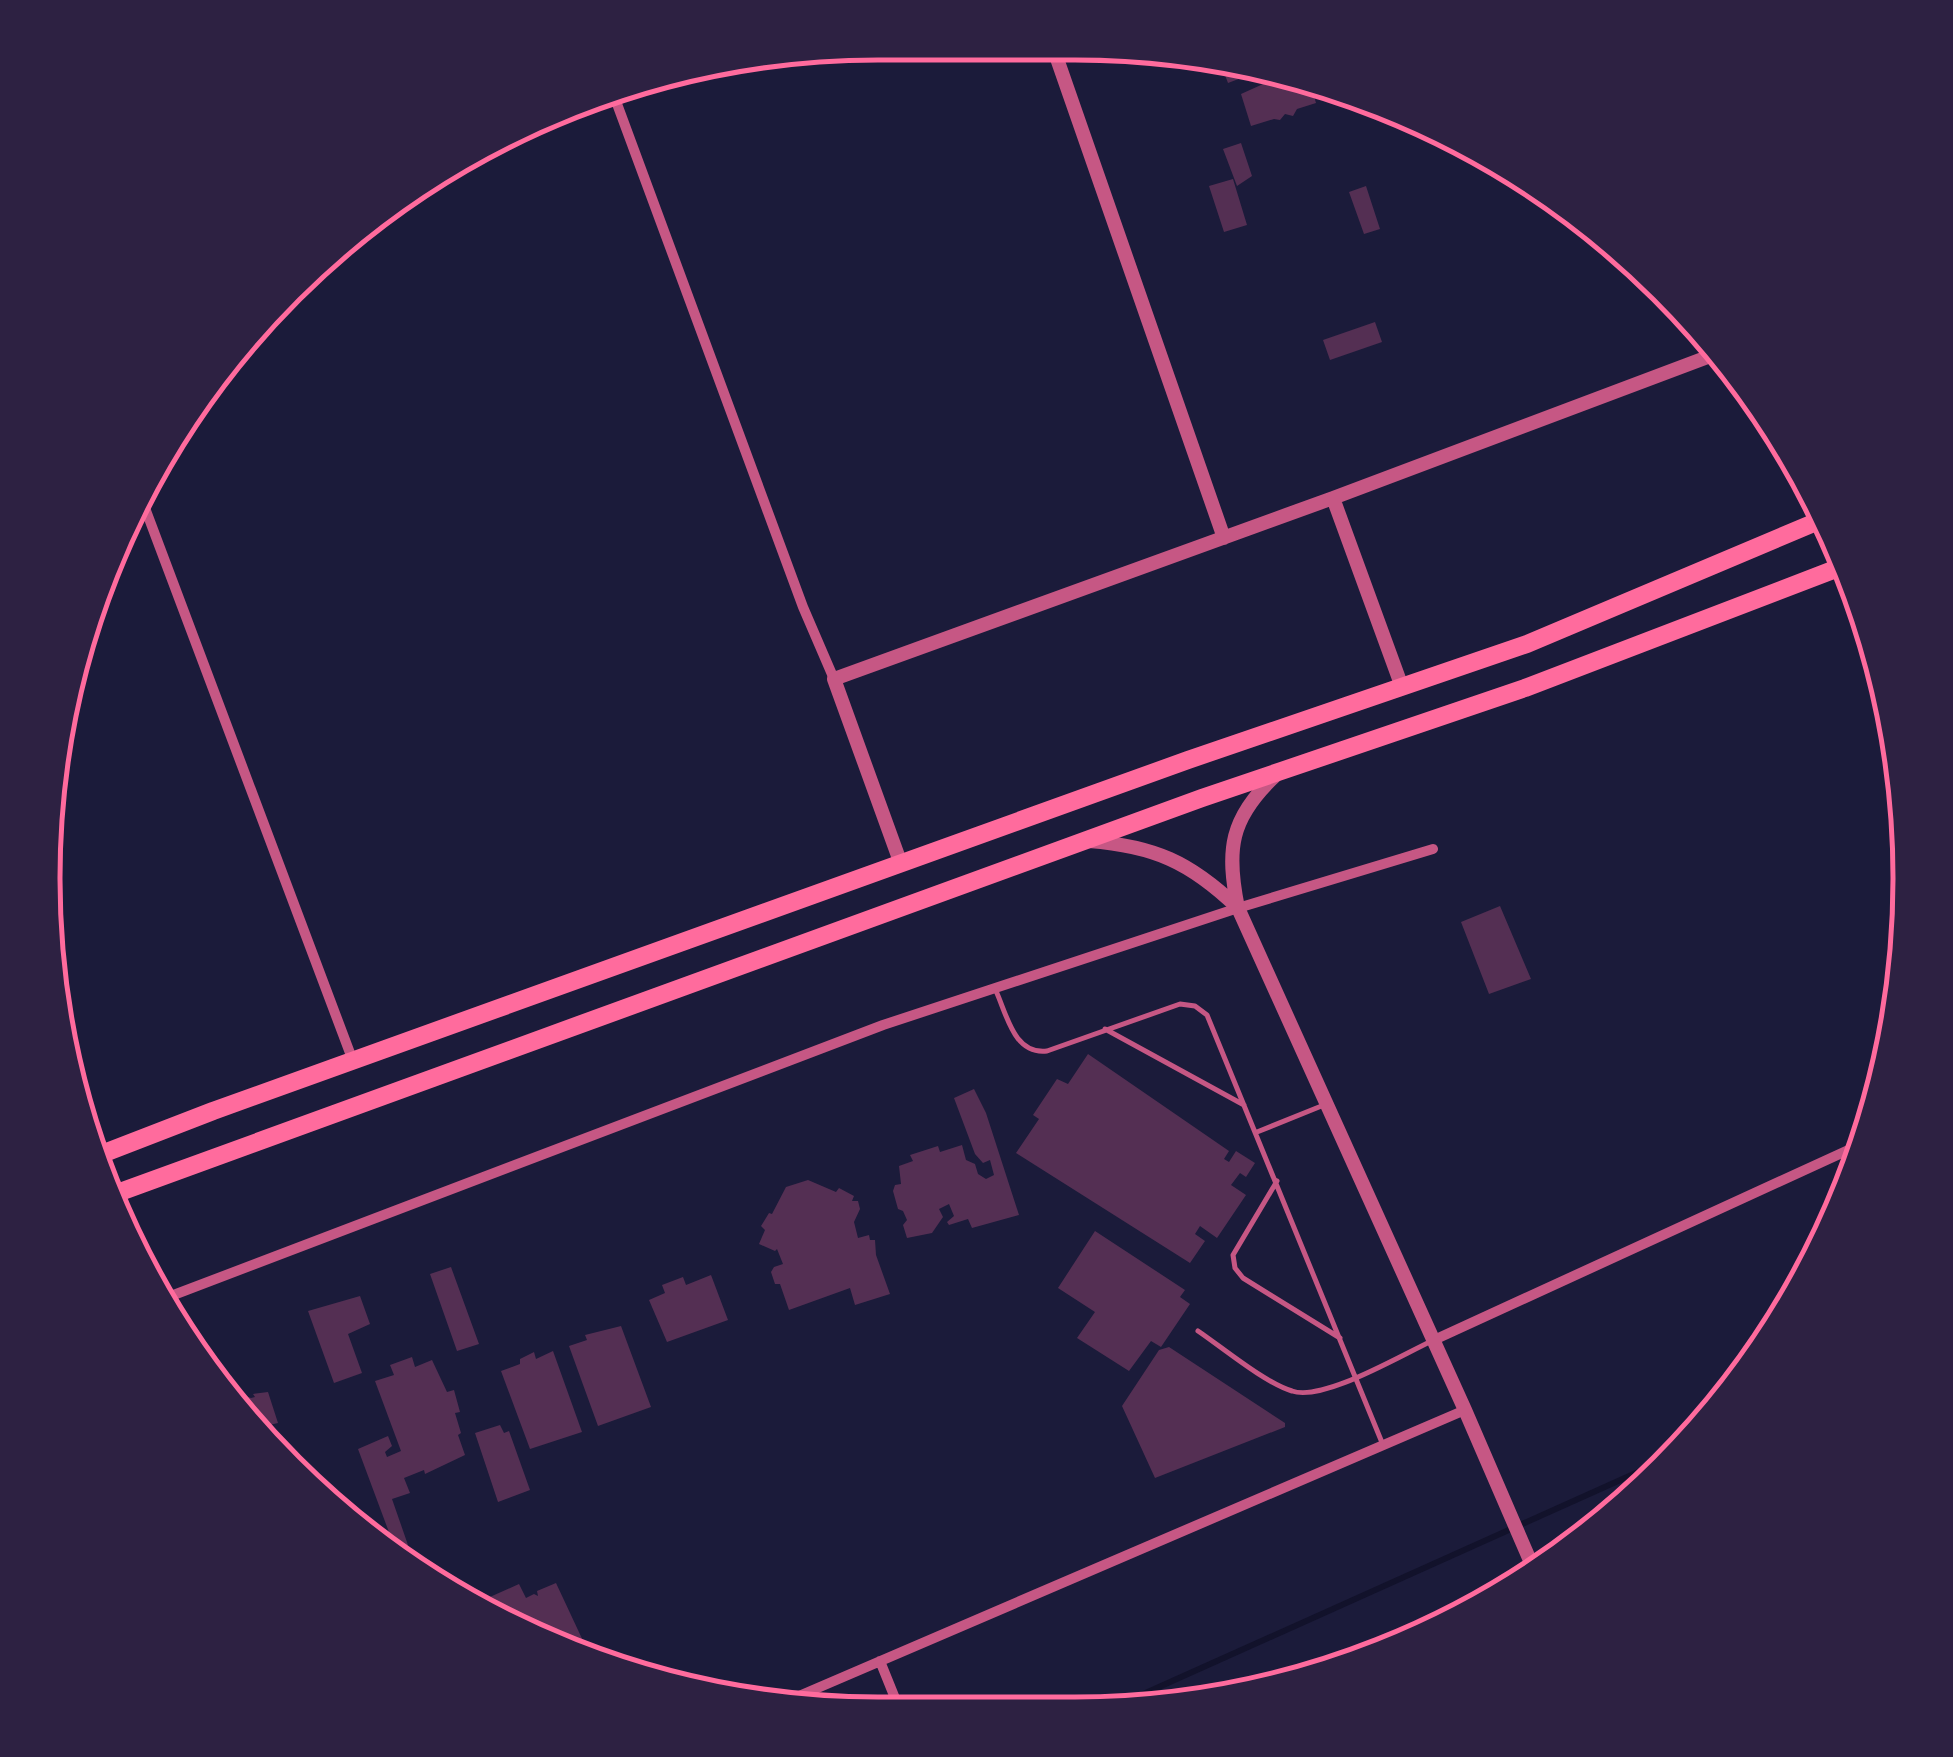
<svg xmlns="http://www.w3.org/2000/svg" width="1953" height="1757" font-family="'Golos Text',sans-serif">
	<style>
		.lines { fill: none; stroke-linecap: round; stroke-linejoin: round }
		.stream { stroke: #12122b; stroke-width: 6 }
		.building { fill: #542f53 }
		.service { stroke: #c65784; stroke-width: 5 }
		.minor { stroke: #c65784; stroke-width: 10 }
		.tertiary { stroke: #c65784; stroke-width: 14 }
		.primary { stroke: #ff6b9d; stroke-width: 18 }
		.rim { fill: none; stroke: #ff6b9d; stroke-width: 5 }
	</style>
	<rect width="100%" height="100%" fill="#1b1b3a"/>
	<g class="lines">
		<path class="stream" d="M 1101,1713 L 1676,1455"/>
	</g>
	<path class="building" d="M 1240,60 L 1265,69 L 1228,83 L 1222,67 Z
		M 1281,76 L 1311,86 L 1316,103 L 1297,109 L 1293,116 L 1285,114 L 1280,120 L 1274,119 L 1251,126 L 1241,94 Z
		M 1241,143 L 1252,176 L 1237,186 L 1223,149 Z
		M 1233,179 L 1247,225 L 1224,232 L 1209,186 Z
		M 1366,186 L 1380,229 L 1364,234 L 1349,192 Z
		M 1375,322 L 1382,342 L 1330,360 L 1323,340 Z
		M 1500,906 L 1531,979 L 1489,994 L 1461,922 Z
		M 1088,1054 L 1229,1151 L 1224,1159 L 1229,1162 L 1236,1151 L 1255,1163 L 1246,1177 L 1240,1173 L 1231,1185 L 1246,1195 L 1217,1238 L 1200,1226 L 1195,1234 L 1205,1241 L 1190,1263 L 1016,1153 L 1039,1119 L 1033,1115 L 1057,1079 L 1068,1084 Z
		M 974,1089 L 986,1113 L 1019,1215 L 972,1228 L 968,1219 L 949,1225 L 947,1222 L 954,1216 L 949,1204 L 939,1209 L 943,1217 L 932,1233 L 907,1238 L 903,1225 L 907,1220 L 903,1211 L 898,1209 L 893,1191 L 895,1185 L 901,1184 L 899,1166 L 913,1161 L 910,1155 L 938,1146 L 940,1152 L 962,1145 L 966,1160 L 975,1164 L 978,1174 L 986,1179 L 994,1175 L 990,1160 L 983,1163 L 975,1154 L 954,1098 Z
		M 808,1180 L 836,1192 L 839,1188 L 854,1196 L 852,1201 L 858,1201 L 860,1209 L 854,1222 L 858,1238 L 869,1235 L 870,1240 L 875,1240 L 876,1255 L 890,1294 L 855,1305 L 850,1288 L 789,1310 L 780,1284 L 775,1284 L 771,1272 L 774,1267 L 783,1264 L 777,1249 L 775,1251 L 759,1244 L 765,1230 L 761,1226 L 769,1213 L 772,1214 L 786,1187 Z
		M 1095,1231 L 1185,1290 L 1180,1297 L 1190,1304 L 1161,1347 L 1151,1341 L 1129,1371 L 1077,1338 L 1095,1312 L 1058,1288 Z
		M 451,1267 L 479,1344 L 457,1351 L 430,1274 Z
		M 711,1275 L 728,1320 L 667,1342 L 649,1300 L 665,1293 L 662,1285 L 683,1277 L 686,1285 Z
		M 360,1296 L 370,1324 L 348,1334 L 362,1373 L 334,1383 L 308,1311 Z
		M 621,1326 L 651,1407 L 598,1426 L 569,1346 L 587,1340 L 585,1335 Z
		M 1169,1347 L 1285,1423 L 1285,1427 L 1155,1478 L 1122,1406 L 1159,1350 Z
		M 553,1351 L 582,1432 L 530,1449 L 501,1371 L 520,1364 L 520,1359 L 534,1352 L 536,1359 Z
		M 412,1357 L 415,1367 L 432,1360 L 447,1392 L 454,1390 L 460,1412 L 455,1413 L 461,1433 L 458,1435 L 465,1455 L 425,1474 L 424,1470 L 404,1478 L 410,1493 L 392,1499 L 408,1545 L 396,1551 L 358,1449 L 388,1436 L 392,1446 L 385,1452 L 387,1457 L 401,1451 L 375,1381 L 394,1375 L 390,1365 Z
		M 268,1392 L 278,1423 L 265,1426 L 272,1446 L 269,1447 L 250,1429 L 232,1403 L 236,1402 L 239,1394 L 251,1398 L 255,1397 L 253,1394 Z
		M 500,1425 L 504,1433 L 509,1431 L 530,1490 L 498,1502 L 475,1433 Z
		M 556,1583 L 592,1660 L 509,1629 L 472,1605 L 519,1584 L 526,1598 L 534,1594 L 538,1596 L 537,1591 Z"/>
	<g class="lines">
		<path class="service" d="M 996,991 C 1007,1015 1014,1055 1047,1051 L 1180,1004 L 1195,1006 L 1207,1015 L 1383,1445
			M 1105,1029 L 1244,1105
			M 1257,1132 L 1324,1105
			M 1277,1181 L 1233,1255 L 1235,1268 L 1243,1278 L 1340,1338
			M 1198,1331 C 1223,1348 1265,1383 1292,1391 C 1323,1402 1401,1355 1432,1341
			M 867,1713 L 893,1701"/>
		<path class="minor" d="M 613,93 L 803,607 L 834,679
			M 139,492 L 353,1061
			M 163,1299 L 883,1025 L 1238,908 L 1433,849
			M 1434,1340 L 1868,1141
			M 880,1661 L 901,1713
			M 778,1705 L 1465,1410"/>
		<path class="tertiary" d="M 1054,50 L 1224,538
			M 1333,498 L 1402,687
			M 1275,776 C 1230,818 1226,850 1238,908 L 1465,1410 L 1535,1572
			M 1089,841 C 1154,846 1190,862 1237,907
			M 901,864 L 834,679 L 1333,498 L 1721,352"/>
		<path class="primary" d="M 94,1157 L 213,1111 L 1188,760 L 1527,644 L 1828,517
			M 109,1196 L 1202,798 L 1525,688 L 1846,565"/>
	</g>
	<path d="M0 0H1953V1757H0ZM878 60H1075A818 818 0 0 1 1893 878V879A818 818 0 0 1 1075 1697H878A818 818 0 0 1 60 879V878A818 818 0 0 1 878 60Z" fill="#2d2142" fill-rule="evenodd"/>
	<path class="rim" d="M878 60H1075A818 818 0 0 1 1893 878V879A818 818 0 0 1 1075 1697H878A818 818 0 0 1 60 879V878A818 818 0 0 1 878 60Z"/>
</svg>
